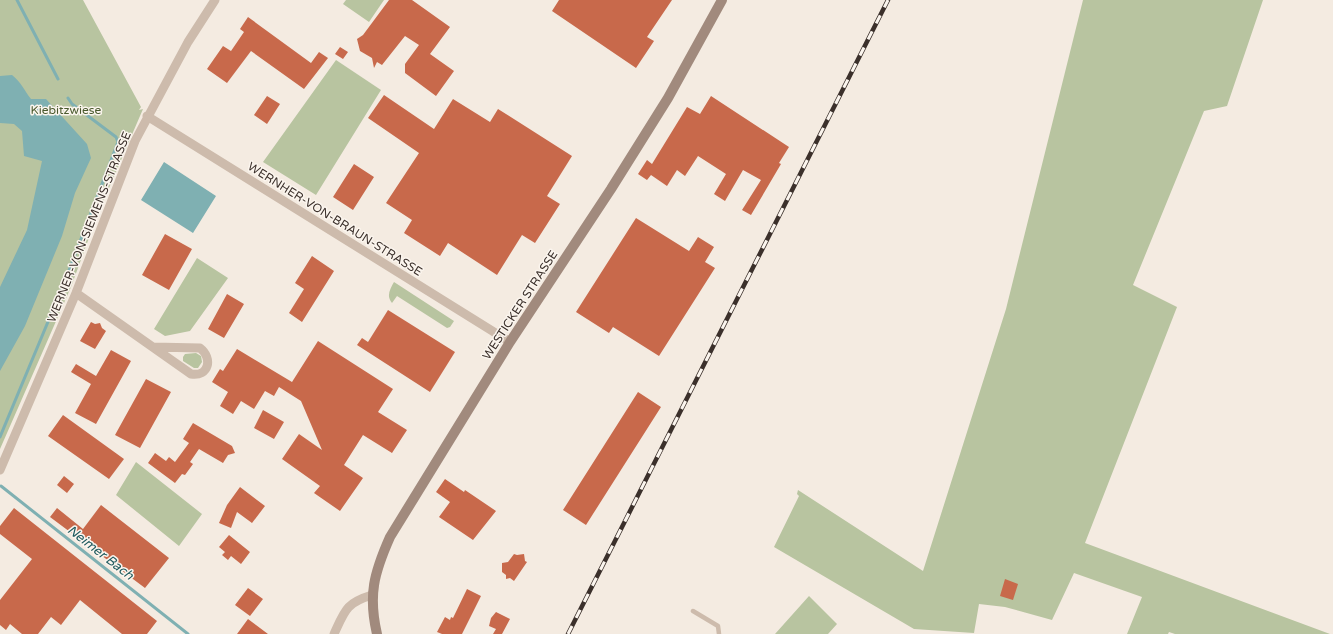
<svg xmlns="http://www.w3.org/2000/svg" width="1333" height="634" font-family="'Varela Round',sans-serif">
	<style>
		.green { fill: #b8c4a0 }
		.water { fill: #7fb0b2 }
		.lines { fill: none; stroke-linecap: round; stroke-linejoin: round }
		.stream { stroke: #7fb0b2; stroke-width: 3 }
		.building { fill: #c8694b }
		.service { stroke: #cdbbac; stroke-width: 4.5 }
		.minor { stroke: #cdbbac; stroke-width: 9 }
		.secondary { stroke: #a18a7d; stroke-width: 10 }
		.rail-casing { stroke: #3b302b; stroke-width: 4.5 }
		.rail { stroke: #fbf5ee; stroke-width: 3; stroke-dasharray: 9; stroke-linecap: butt }
		.labels { text-anchor: middle; stroke-width: 3; stroke-linejoin: round; paint-order: stroke }
		.park-label { font-size: 12px; fill: #4a5a2e; stroke: #fbf5ee }
		.street-label { font-size: 12px; fill: #3b302b; stroke: #fbf5ee }
		.water-label { font-size: 13px; font-style: italic; fill: #1f5a5e; stroke: #fbf5ee }
	</style>
	<rect width="100%" height="100%" fill="#f4ebe1"/>
	<path class="green" d="M 0,0 L 83,0 L 141,107 L 139,110 L 143,109 L 97,216 L 71,287 L 0,449 Z
		M 346,0 L 384,0 L 369,22 L 343,4 Z
		M 1083,0 L 1263,0 L 1227,106 L 1204,111 L 1133,285 L 1177,307 L 1085,543 L 1330,634 L 1175,634 L 1169,632 L 1168,634 L 1127,634 L 1142,597 L 1074,573 L 1052,620 L 1005,607 L 979,604 L 974,633 L 914,629 L 774,547 L 799,496 L 797,494 L 798,490 L 923,571 L 1006,309 Z
		M 336,60 L 381,90 L 316,195 L 263,162 Z
		M 197,258 L 228,278 L 190,331 L 165,336 L 154,329 Z
		M 394,282 L 454,321 L 450,327 L 447,328 L 397,296 L 392,303 C 386,296 390,289 394,282 Z
		M 196,353 L 201,356 L 202,362 L 198,368 L 194,368 L 183,361 L 183,357 L 185,354 Z
		M 136,462 L 202,514 L 179,546 L 116,495 Z
		M 809,596 L 837,624 L 828,634 L 775,634 Z"/>
	<path class="water" d="M 12,75 C 21,82 24,90 31,99 L 46,99 L 87,144 L 91,158 L 75,193 L 62,236 L 25,326 L 0,371 L 0,287 L 27,230 L 42,161 L 24,156 L 22,131 L 14,124 L 0,123 L 0,76 Z
		M 164,162 L 216,196 L 193,233 L 141,200 Z"/>
	<g class="lines">
		<path class="stream" d="M 17,0 L 58,79
			M 0,437 L 65,281 L 118,142 L 116,137 L 72,104 L 68,98
			M 1,486 L 188,634"/>
	</g>
	<path class="building" d="M 389,0 L 412,0 L 450,27 L 430,54 L 454,71 L 436,96 L 405,73 L 405,64 L 419,45 L 405,36 L 382,65 L 377,62 L 374,68 L 372,58 L 360,51 L 357,39 L 363,35 Z
		M 559,0 L 672,0 L 647,37 L 654,41 L 636,68 L 552,11 Z
		M 248,17 L 311,63 L 319,52 L 328,58 L 304,89 L 251,51 L 227,83 L 207,69 L 223,46 L 231,51 L 244,32 L 240,29 Z
		M 340,47 L 348,52 L 343,59 L 335,54 Z
		M 384,95 L 434,129 L 453,99 L 490,122 L 498,109 L 572,156 L 547,196 L 560,204 L 535,243 L 522,235 L 497,275 L 448,243 L 440,256 L 404,233 L 412,220 L 386,203 L 419,153 L 368,118 Z
		M 267,96 L 280,104 L 267,124 L 254,115 Z
		M 711,96 L 789,147 L 779,163 L 781,164 L 751,215 L 742,210 L 761,180 L 743,170 L 725,201 L 714,194 L 726,174 L 698,156 L 685,176 L 677,170 L 667,186 L 651,175 L 647,180 L 638,174 L 647,160 L 652,164 L 687,107 L 700,114 Z
		M 354,164 L 374,177 L 353,210 L 333,197 Z
		M 636,218 L 689,251 L 698,237 L 714,247 L 705,262 L 715,268 L 659,356 L 613,327 L 609,333 L 576,312 Z
		M 165,234 L 192,249 L 169,290 L 142,275 Z
		M 312,256 L 334,271 L 302,322 L 289,313 L 304,289 L 295,283 Z
		M 227,294 L 244,304 L 224,338 L 208,329 Z
		M 388,310 L 455,352 L 430,392 L 357,345 L 362,338 L 368,342 Z
		M 91,322 L 95,324 L 100,323 L 102,328 L 106,331 L 95,349 L 80,341 Z
		M 318,341 L 393,389 L 378,412 L 407,430 L 392,453 L 363,435 L 344,465 L 363,478 L 340,511 L 314,493 L 320,486 L 282,459 L 299,434 L 322,450 L 301,401 L 279,387 L 274,396 L 265,391 L 254,409 L 241,401 L 233,414 L 220,406 L 228,392 L 212,382 L 220,369 L 223,371 L 237,349 L 292,382 Z
		M 111,350 L 131,361 L 96,424 L 75,413 L 91,384 L 71,372 L 76,364 L 96,376 Z
		M 146,379 L 171,392 L 140,448 L 115,435 Z
		M 638,392 L 661,407 L 586,525 L 563,510 Z
		M 263,410 L 284,422 L 274,439 L 254,428 Z
		M 63,415 L 124,459 L 109,479 L 48,436 Z
		M 193,423 L 232,446 L 235,453 L 228,455 L 223,463 L 199,449 L 190,462 L 193,464 L 185,475 L 182,474 L 175,483 L 148,463 L 155,453 L 166,461 L 169,457 L 175,462 L 189,443 L 183,439 Z
		M 64,476 L 74,484 L 67,493 L 57,485 Z
		M 445,479 L 464,492 L 465,490 L 496,511 L 473,540 L 439,517 L 450,502 L 436,492 Z
		M 240,487 L 265,506 L 252,523 L 237,512 L 231,528 L 219,523 L 227,505 Z
		M 101,505 L 169,558 L 145,588 L 50,517 L 57,508 L 83,529 Z
		M 14,508 L 157,621 L 147,634 L 122,634 L 80,600 L 61,625 L 51,617 L 38,634 L 22,634 L 10,624 L 6,630 L 0,625 L 0,600 L 32,559 L 0,534 L 0,526 Z
		M 229,535 L 250,552 L 241,564 L 231,556 L 228,560 L 222,555 L 225,552 L 219,547 Z
		M 514,554 L 517,555 L 524,554 L 525,561 L 527,562 L 514,581 L 510,578 L 506,579 L 506,575 L 502,572 L 502,563 L 508,562 Z
		M 1005,579 L 1018,584 L 1013,600 L 1000,596 Z
		M 248,588 L 263,599 L 250,616 L 235,605 Z
		M 467,589 L 481,596 L 462,634 L 442,634 L 437,632 L 445,617 L 450,620 L 451,617 L 453,618 Z
		M 496,612 L 510,619 L 502,634 L 493,634 L 496,629 L 489,626 L 491,618 Z
		M 248,619 L 268,634 L 237,634 Z"/>
	<g class="lines">
		<path class="service" d="M 693,611 L 718,626 L 719,634"/>
		<path class="minor" d="M 147,116 L 510,342
			M 76,293 L 191,374 C 209,377 213,358 200,348 L 153,347
			M 0,470 L 76,293 L 135,141 L 188,42 L 215,0
			M 334,634 C 345,610 346,603 372,595"/>
		<path class="secondary" d="M 377,634 C 368,595 374,573 390,537 L 510,342 L 611,189 L 668,98 L 722,0"/>
		<g class="rail-casing">
			<path id="rail" d="M 568,634 L 888,0"/>
		</g>
		<use href="#rail" class="rail"/>
	</g>
	<g class="labels">
		<g class="park-label">
			<text x="66" y="114">Kiebitzwiese</text>
		</g>
		<g class="street-label">
			<text transform="translate(335 219) rotate(32)" y="4">WERNHER-VON-BRAUN-STRASSE</text>
			<text transform="translate(89 227) rotate(-68)" y="4">WERNER-VON-SIEMENS-STRASSE</text>
			<text transform="translate(520 305) rotate(-57)" y="4">WESTICKER STRASSE</text>
		</g>
		<g class="water-label">
			<text transform="translate(101 552) rotate(38)" y="5">Neimer Bach</text>
		</g>
	</g>
</svg>
